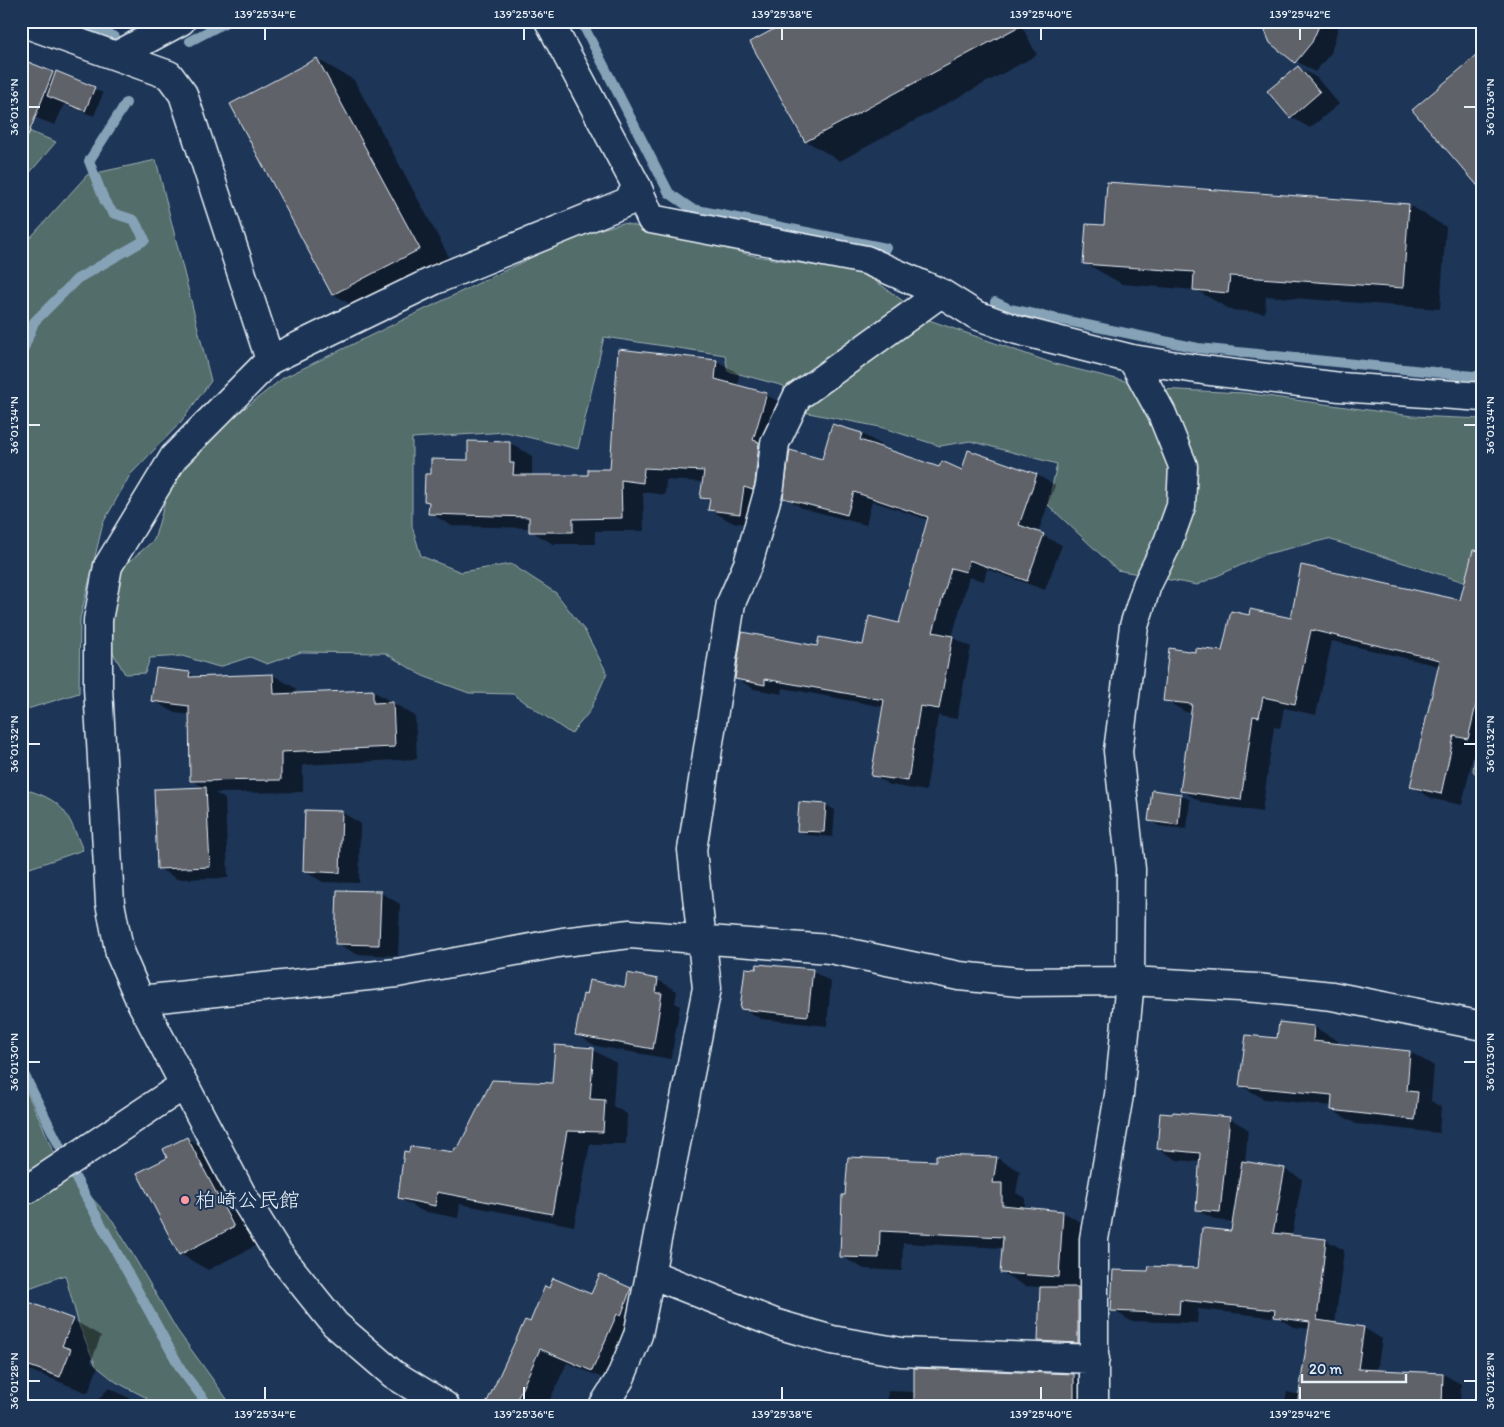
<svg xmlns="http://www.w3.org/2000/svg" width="1504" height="1427" font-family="Itim,'Klee One',sans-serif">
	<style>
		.green { fill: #536d6a; stroke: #9eafb1 }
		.shadow { fill: #0007 }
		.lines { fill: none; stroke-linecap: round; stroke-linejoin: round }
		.stream { stroke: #86a2b7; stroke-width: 10 }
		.building { fill: #60626a; stroke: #e8f1f8 }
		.minor-casing { stroke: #e8f1f8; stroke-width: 31 }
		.tertiary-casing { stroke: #e8f1f8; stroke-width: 31 }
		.minor { stroke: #1d3557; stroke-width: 28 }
		.tertiary { stroke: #1d3557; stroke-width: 28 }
		.ticks { fill: none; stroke: #e8f1f8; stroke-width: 2 }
		.poi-dot { fill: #ff9aa2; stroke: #1d3557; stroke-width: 2 }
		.labels { text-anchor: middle; stroke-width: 4; stroke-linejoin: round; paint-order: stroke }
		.poi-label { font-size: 21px; fill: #e8f1f8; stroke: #1d3557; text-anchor: start }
		.neatline { fill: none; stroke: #e8f1f8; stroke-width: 2 }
		.ticks-label { font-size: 12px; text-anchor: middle; fill: #e8f1f8 }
	</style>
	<rect width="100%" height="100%" fill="#1d3557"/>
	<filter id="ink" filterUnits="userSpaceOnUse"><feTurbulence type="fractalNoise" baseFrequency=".02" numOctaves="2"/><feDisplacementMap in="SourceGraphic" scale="10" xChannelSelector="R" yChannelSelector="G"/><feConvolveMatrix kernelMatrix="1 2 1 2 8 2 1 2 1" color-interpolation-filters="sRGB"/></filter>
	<g filter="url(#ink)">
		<path class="green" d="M 21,128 L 56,142 L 21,183 Z
			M 156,160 L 211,381 L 180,423 L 130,475 L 103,523 L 80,619 L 79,693 L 21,711 L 21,248 L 87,175 Z
			M 623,223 L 755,256 L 866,274 L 929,320 L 1055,364 L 1158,389 L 1244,393 L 1412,416 L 1483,419 L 1483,588 L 1328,539 L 1266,554 L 1197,585 L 1117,570 L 1048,505 L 1057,464 L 970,441 L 940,446 L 880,427 L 783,408 L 784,386 L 728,371 L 725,355 L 604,337 L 578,449 L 506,432 L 412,438 L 412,526 L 421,556 L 461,572 L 511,564 L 556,593 L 585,631 L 607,673 L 590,711 L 571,734 L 513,694 L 469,693 L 423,676 L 385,653 L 301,652 L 267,664 L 250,657 L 219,667 L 182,656 L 150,658 L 145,673 L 125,674 L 112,651 L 112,617 L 117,572 L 154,540 L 171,481 L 235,416 L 283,378 L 576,236 Z
			M 1483,687 L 1483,782 L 1473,771 Z
			M 21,788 C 65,801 66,810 83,850 L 21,871 Z
			M 21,1080 L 42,1124 L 55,1157 L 21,1179 Z
			M 67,1171 L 113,1221 L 177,1330 L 232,1406 L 146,1406 L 147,1398 L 116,1382 L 96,1366 L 79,1325 L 65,1275 L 21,1291 L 21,1197 Z"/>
		<path class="shadow" d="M 1019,21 L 1037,55 L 840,161 L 806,141 Z
			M 1269,21 L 1340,21 L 1331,53 L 1315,72 L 1296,61 Z
			M 317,59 L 354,80 L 456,270 L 370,316 L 333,294 L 231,104 Z
			M 1298,67 L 1317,78 L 1339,104 L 1310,128 L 1291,117 Z
			M 53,73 L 103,93 L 94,116 L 64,104 L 55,125 L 21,112 Z
			M 1108,184 L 1409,205 L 1446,227 L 1440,309 L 1266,296 L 1265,313 L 1231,310 L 1196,290 L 1122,284 L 1085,263 L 1105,227 Z
			M 717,361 L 739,374 L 738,387 L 766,395 L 789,407 L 762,526 L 731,522 L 709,509 L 710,502 L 702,497 L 704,482 L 666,480 L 665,495 L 643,492 L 644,531 L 595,531 L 595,544 L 553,544 L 531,531 L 531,528 L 452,526 L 430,513 L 430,503 L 425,500 L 432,475 L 510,443 L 532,456 L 532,475 L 589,476 L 611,470 Z
			M 833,426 L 862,434 L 880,444 L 879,448 L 940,469 L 962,472 L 969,452 L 1037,475 L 1055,485 L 1038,533 L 1062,545 L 1045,590 L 987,569 L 984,581 L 969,577 L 952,637 L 971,647 L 957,719 L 938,716 L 926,791 L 890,785 L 872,775 L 884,707 L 783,688 L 782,694 L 754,689 L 736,678 L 818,647 L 864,647 L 899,625 L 928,520 L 872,501 L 866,525 L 802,508 L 784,497 L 823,461 Z
			M 1483,606 L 1483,749 L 1475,747 L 1462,805 L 1433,799 L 1412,787 L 1439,666 L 1332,641 L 1316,715 L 1284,708 L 1280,728 L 1274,727 L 1262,812 L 1203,803 L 1182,791 L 1192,713 L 1186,712 L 1164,700 L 1196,653 L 1223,653 L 1250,616 L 1292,619 Z
			M 189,673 L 197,678 L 273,675 L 295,688 L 296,694 L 373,691 L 415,716 L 417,759 L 303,765 L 303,792 L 215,793 L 225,799 L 228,878 L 177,879 L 158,868 L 205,788 L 191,780 L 191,715 L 175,713 L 153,700 Z
			M 1181,795 L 1190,800 L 1187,829 L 1159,826 L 1150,820 Z
			M 826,805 L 835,810 L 833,837 L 807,835 L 798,830 Z
			M 341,812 L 360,823 L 359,883 L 323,882 L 304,871 Z
			M 381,893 L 400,904 L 398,956 L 356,954 L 337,943 Z
			M 812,971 L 831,982 L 827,1026 L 761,1019 L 742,1008 Z
			M 628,975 L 658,980 L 677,991 L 675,1003 L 680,1006 L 671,1059 L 596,1046 L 577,1035 L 626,988 Z
			M 1280,1024 L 1314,1027 L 1338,1041 L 1338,1045 L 1410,1052 L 1434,1066 L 1431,1101 L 1441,1107 L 1439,1133 L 1356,1124 L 1332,1110 L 1332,1106 L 1264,1099 L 1240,1085 L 1278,1040 Z
			M 593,1050 L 616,1063 L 613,1106 L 627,1114 L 626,1144 L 590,1144 L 574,1226 L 460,1204 L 458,1218 L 422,1211 L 399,1198 L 459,1150 L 553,1084 Z
			M 1229,1118 L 1248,1129 L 1245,1163 L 1284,1169 L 1302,1179 L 1292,1236 L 1326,1240 L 1344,1250 L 1335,1324 L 1364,1328 L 1382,1339 L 1377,1371 L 1443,1374 L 1461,1384 L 1460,1406 L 1284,1406 L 1287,1392 L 1300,1395 L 1310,1329 L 1294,1327 L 1278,1318 L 1198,1309 L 1197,1323 L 1131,1321 L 1113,1310 L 1149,1272 L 1199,1269 L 1232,1232 L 1233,1222 L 1216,1220 L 1197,1210 L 1201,1162 L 1177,1160 L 1158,1149 Z
			M 187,1138 L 215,1155 L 261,1243 L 208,1270 L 180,1254 L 169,1159 Z
			M 997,1158 L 1020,1171 L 1016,1193 L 1025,1198 L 1025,1208 L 1063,1212 L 1086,1225 L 1095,1352 L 1057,1350 L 1040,1341 L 1041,1287 L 1025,1286 L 1001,1272 L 1003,1248 L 903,1243 L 902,1271 L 864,1269 L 841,1256 L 937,1163 Z
			M 600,1276 L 631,1289 L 657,1304 L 619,1385 L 567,1363 L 547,1406 L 506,1406 L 530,1323 L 592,1296 Z
			M 21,1300 L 73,1320 L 101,1336 L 91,1362 L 98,1367 L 88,1393 L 24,1368 L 21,1374 Z
			M 1074,1375 L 1091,1385 L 1092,1406 L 887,1406 L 888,1391 L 915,1392 Z
			M 109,1388 L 141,1404 L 143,1406 L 92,1406 Z
			M 796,1404 L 817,1406 L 796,1406 Z"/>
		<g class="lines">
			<path class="stream" d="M 71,21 L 115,37
				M 581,21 L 669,193 L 692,209 L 886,248
				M 190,41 L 228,21
				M 995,302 L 1010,309 L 1198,348 L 1483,377
				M 21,356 L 34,322 L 77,279 L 145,240 L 134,220 L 113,213 L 105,202 L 89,161 L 126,103
				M 21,1068 L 60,1147
				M 75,1177 L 182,1371 L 209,1406"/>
		</g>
		<path class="building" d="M 789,21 L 1029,21 L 805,142 L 750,42 Z
			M 1261,21 L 1321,21 L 1312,42 L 1295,63 L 1270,43 Z
			M 1483,50 L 1483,192 L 1412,110 Z
			M 317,58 L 420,249 L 332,295 L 230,104 Z
			M 21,59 L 53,72 L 23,148 L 21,148 Z
			M 1298,66 L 1320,92 L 1290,118 L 1267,91 Z
			M 56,71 L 95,87 L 85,111 L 47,96 Z
			M 1107,182 L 1409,204 L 1403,288 L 1230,276 L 1228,293 L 1193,290 L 1194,272 L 1083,264 L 1086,224 L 1104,225 Z
			M 618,349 L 717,360 L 715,379 L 767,393 L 753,440 L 759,442 L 755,483 L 753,490 L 744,487 L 740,514 L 708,510 L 710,499 L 700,498 L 704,471 L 644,468 L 643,483 L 621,480 L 622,518 L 573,519 L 573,532 L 529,532 L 529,517 L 428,514 L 429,502 L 424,501 L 425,474 L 431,474 L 431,459 L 468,460 L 468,441 L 510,442 L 510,463 L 514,463 L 513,475 L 588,475 L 588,469 L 610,469 Z
			M 832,424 L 862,433 L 860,440 L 939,467 L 942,461 L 962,470 L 968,450 L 1037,474 L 1019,525 L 1044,534 L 1027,581 L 969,560 L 966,572 L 951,568 L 933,632 L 953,636 L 939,709 L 920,706 L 908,781 L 871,776 L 884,700 L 765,679 L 765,685 L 735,679 L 742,632 L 817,646 L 819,637 L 863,645 L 869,616 L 899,623 L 928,517 L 854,492 L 847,515 L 783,498 L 790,450 L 822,459 Z
			M 1473,550 L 1483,551 L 1483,675 L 1468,739 L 1454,736 L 1441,794 L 1410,787 L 1440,660 L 1311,630 L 1295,704 L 1263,697 L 1259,717 L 1253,716 L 1241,800 L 1180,791 L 1192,704 L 1163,701 L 1169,648 L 1195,652 L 1195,648 L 1222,651 L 1231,611 L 1249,615 L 1250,609 L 1291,618 L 1301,565 L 1460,600 Z
			M 156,668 L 190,672 L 189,677 L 273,674 L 274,694 L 373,690 L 373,703 L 393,702 L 395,747 L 281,752 L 281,780 L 190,781 L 189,706 L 151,701 Z
			M 206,787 L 210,867 L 157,869 L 154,789 Z
			M 1152,790 L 1181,794 L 1178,825 L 1148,821 Z
			M 799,802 L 826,804 L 824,832 L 797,831 Z
			M 305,810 L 342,811 L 340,873 L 303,871 Z
			M 337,890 L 381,891 L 379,945 L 335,944 Z
			M 757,964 L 813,969 L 808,1016 L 740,1009 L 745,968 L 756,969 Z
			M 627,973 L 658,979 L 656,993 L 662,993 L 653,1049 L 575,1035 L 583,994 L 586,995 L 589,980 L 625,987 Z
			M 1279,1022 L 1314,1026 L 1313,1041 L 1410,1051 L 1407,1091 L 1418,1092 L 1415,1120 L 1331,1110 L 1332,1095 L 1239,1086 L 1246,1035 L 1277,1038 Z
			M 555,1045 L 594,1048 L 590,1099 L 605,1100 L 603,1132 L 567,1131 L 552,1214 L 437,1192 L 435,1206 L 398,1198 L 404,1151 L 409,1152 L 410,1146 L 454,1152 L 455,1148 L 458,1148 L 492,1080 L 552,1083 Z
			M 1173,1112 L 1230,1117 L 1220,1212 L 1196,1210 L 1200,1153 L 1157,1149 L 1160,1113 L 1172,1114 Z
			M 187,1137 L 234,1227 L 179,1255 L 137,1173 L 167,1158 L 163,1149 Z
			M 936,1155 L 997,1157 L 993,1183 L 1002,1183 L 1002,1205 L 1063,1211 L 1059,1277 L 1000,1273 L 1003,1237 L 880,1231 L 879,1258 L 840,1257 L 842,1195 L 845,1195 L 848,1157 L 936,1161 Z
			M 1242,1161 L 1285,1168 L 1273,1233 L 1326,1239 L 1317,1320 L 1364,1327 L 1358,1369 L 1443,1373 L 1442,1406 L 1297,1406 L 1310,1322 L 1274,1317 L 1275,1310 L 1180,1300 L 1179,1314 L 1111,1311 L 1113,1270 L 1148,1271 L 1149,1266 L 1198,1268 L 1202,1228 L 1231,1231 Z
			M 600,1274 L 631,1288 L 621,1316 L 617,1314 L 592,1371 L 540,1349 L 514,1406 L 485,1406 L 525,1320 L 530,1322 L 545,1286 L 549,1288 L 553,1278 L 591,1294 Z
			M 1040,1287 L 1078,1287 L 1078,1343 L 1038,1341 Z
			M 21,1299 L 73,1319 L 62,1346 L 71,1349 L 60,1377 L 21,1363 Z
			M 914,1368 L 1074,1374 L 1074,1406 L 914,1406 Z"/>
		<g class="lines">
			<g class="minor-casing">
				<path id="minor" d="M 21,22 L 169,75 L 183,94 L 270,360
					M 116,56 L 181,21
					M 637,187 L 651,219 L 866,260 L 941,293 L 976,315 L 1017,330 L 1132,359 L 1203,370 L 1340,387 L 1483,397
					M 140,1000 L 397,973 L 563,942 L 630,934 L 830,949 L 959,976 L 1019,982 L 1130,981 L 1257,988 L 1332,996 L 1483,1026
					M 21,1190 L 28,1189 L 184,1085
					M 651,1274 L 777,1324 L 832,1340 L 901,1352 L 1095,1359
					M 445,1406 L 393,1374 L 335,1324 L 278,1253 L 242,1195 L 140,1000 L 120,954 L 110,903 L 98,687 L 98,620 L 108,566 L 174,457 L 270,360 L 435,280 L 627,202 L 637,187
					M 603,1406 L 620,1379 L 638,1335 L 707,988 L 692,850 L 731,603 L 748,564 L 770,486 L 775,443 L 797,397 L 941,293
					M 1094,1406 L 1094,1239 L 1119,1095 L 1130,981 L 1131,869 L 1118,751 L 1134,626 L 1147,585 L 1168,542 L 1181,506 L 1183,466 L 1162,414 L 1132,359"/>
			</g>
			<g class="tertiary-casing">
				<path id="tertiary" d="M 549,21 L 637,187"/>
			</g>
			<use href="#minor" class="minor"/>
			<use href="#tertiary" class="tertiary"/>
		</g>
	</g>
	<path class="ticks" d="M 265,28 L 265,40M 524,28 L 524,40M 782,28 L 782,40M 1041,28 L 1041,40M 1300,28 L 1300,40M 28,107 L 40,107M 1464,107 L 1476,107M 28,425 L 40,425M 1464,425 L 1476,425M 28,744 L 40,744M 1464,744 L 1476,744M 28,1062 L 40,1062M 1464,1062 L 1476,1062M 28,1381 L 40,1381M 1464,1381 L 1476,1381M 265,1387 L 265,1400M 524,1387 L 524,1400M 782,1387 L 782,1400M 1041,1387 L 1041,1400M 1300,1387 L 1300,1400"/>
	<circle class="poi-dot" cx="185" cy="1200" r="5"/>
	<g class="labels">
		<g class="poi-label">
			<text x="195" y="1207">柏崎公民館</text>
		</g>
	</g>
	<rect width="1504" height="1427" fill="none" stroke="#1d3557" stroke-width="55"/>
	<path d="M1302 1374v8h104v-8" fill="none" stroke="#e8f1f8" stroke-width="2.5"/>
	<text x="1309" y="1374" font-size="15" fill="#e8f1f8" stroke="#1d3557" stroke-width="4" paint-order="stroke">20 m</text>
	<rect x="28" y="28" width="1448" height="1372" class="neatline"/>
	<g class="ticks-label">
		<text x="265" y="18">139°25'34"E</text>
		<text x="524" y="18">139°25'36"E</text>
		<text x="782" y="18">139°25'38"E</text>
		<text x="1041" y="18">139°25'40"E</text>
		<text x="1300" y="18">139°25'42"E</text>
		<text transform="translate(14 107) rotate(-90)" y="4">36°01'36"N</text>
		<text transform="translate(1490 107) rotate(-90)" y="4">36°01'36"N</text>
		<text transform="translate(14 425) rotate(-90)" y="4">36°01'34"N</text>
		<text transform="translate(1490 425) rotate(-90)" y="4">36°01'34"N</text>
		<text transform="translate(14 744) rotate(-90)" y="4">36°01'32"N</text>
		<text transform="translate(1490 744) rotate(-90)" y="4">36°01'32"N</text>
		<text transform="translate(14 1062) rotate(-90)" y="4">36°01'30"N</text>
		<text transform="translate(1490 1062) rotate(-90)" y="4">36°01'30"N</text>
		<text transform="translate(14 1381) rotate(-90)" y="4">36°01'28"N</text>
		<text transform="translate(1490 1381) rotate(-90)" y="4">36°01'28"N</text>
		<text x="265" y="1418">139°25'34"E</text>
		<text x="524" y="1418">139°25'36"E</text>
		<text x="782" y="1418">139°25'38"E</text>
		<text x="1041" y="1418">139°25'40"E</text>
		<text x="1300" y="1418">139°25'42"E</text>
	</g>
</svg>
